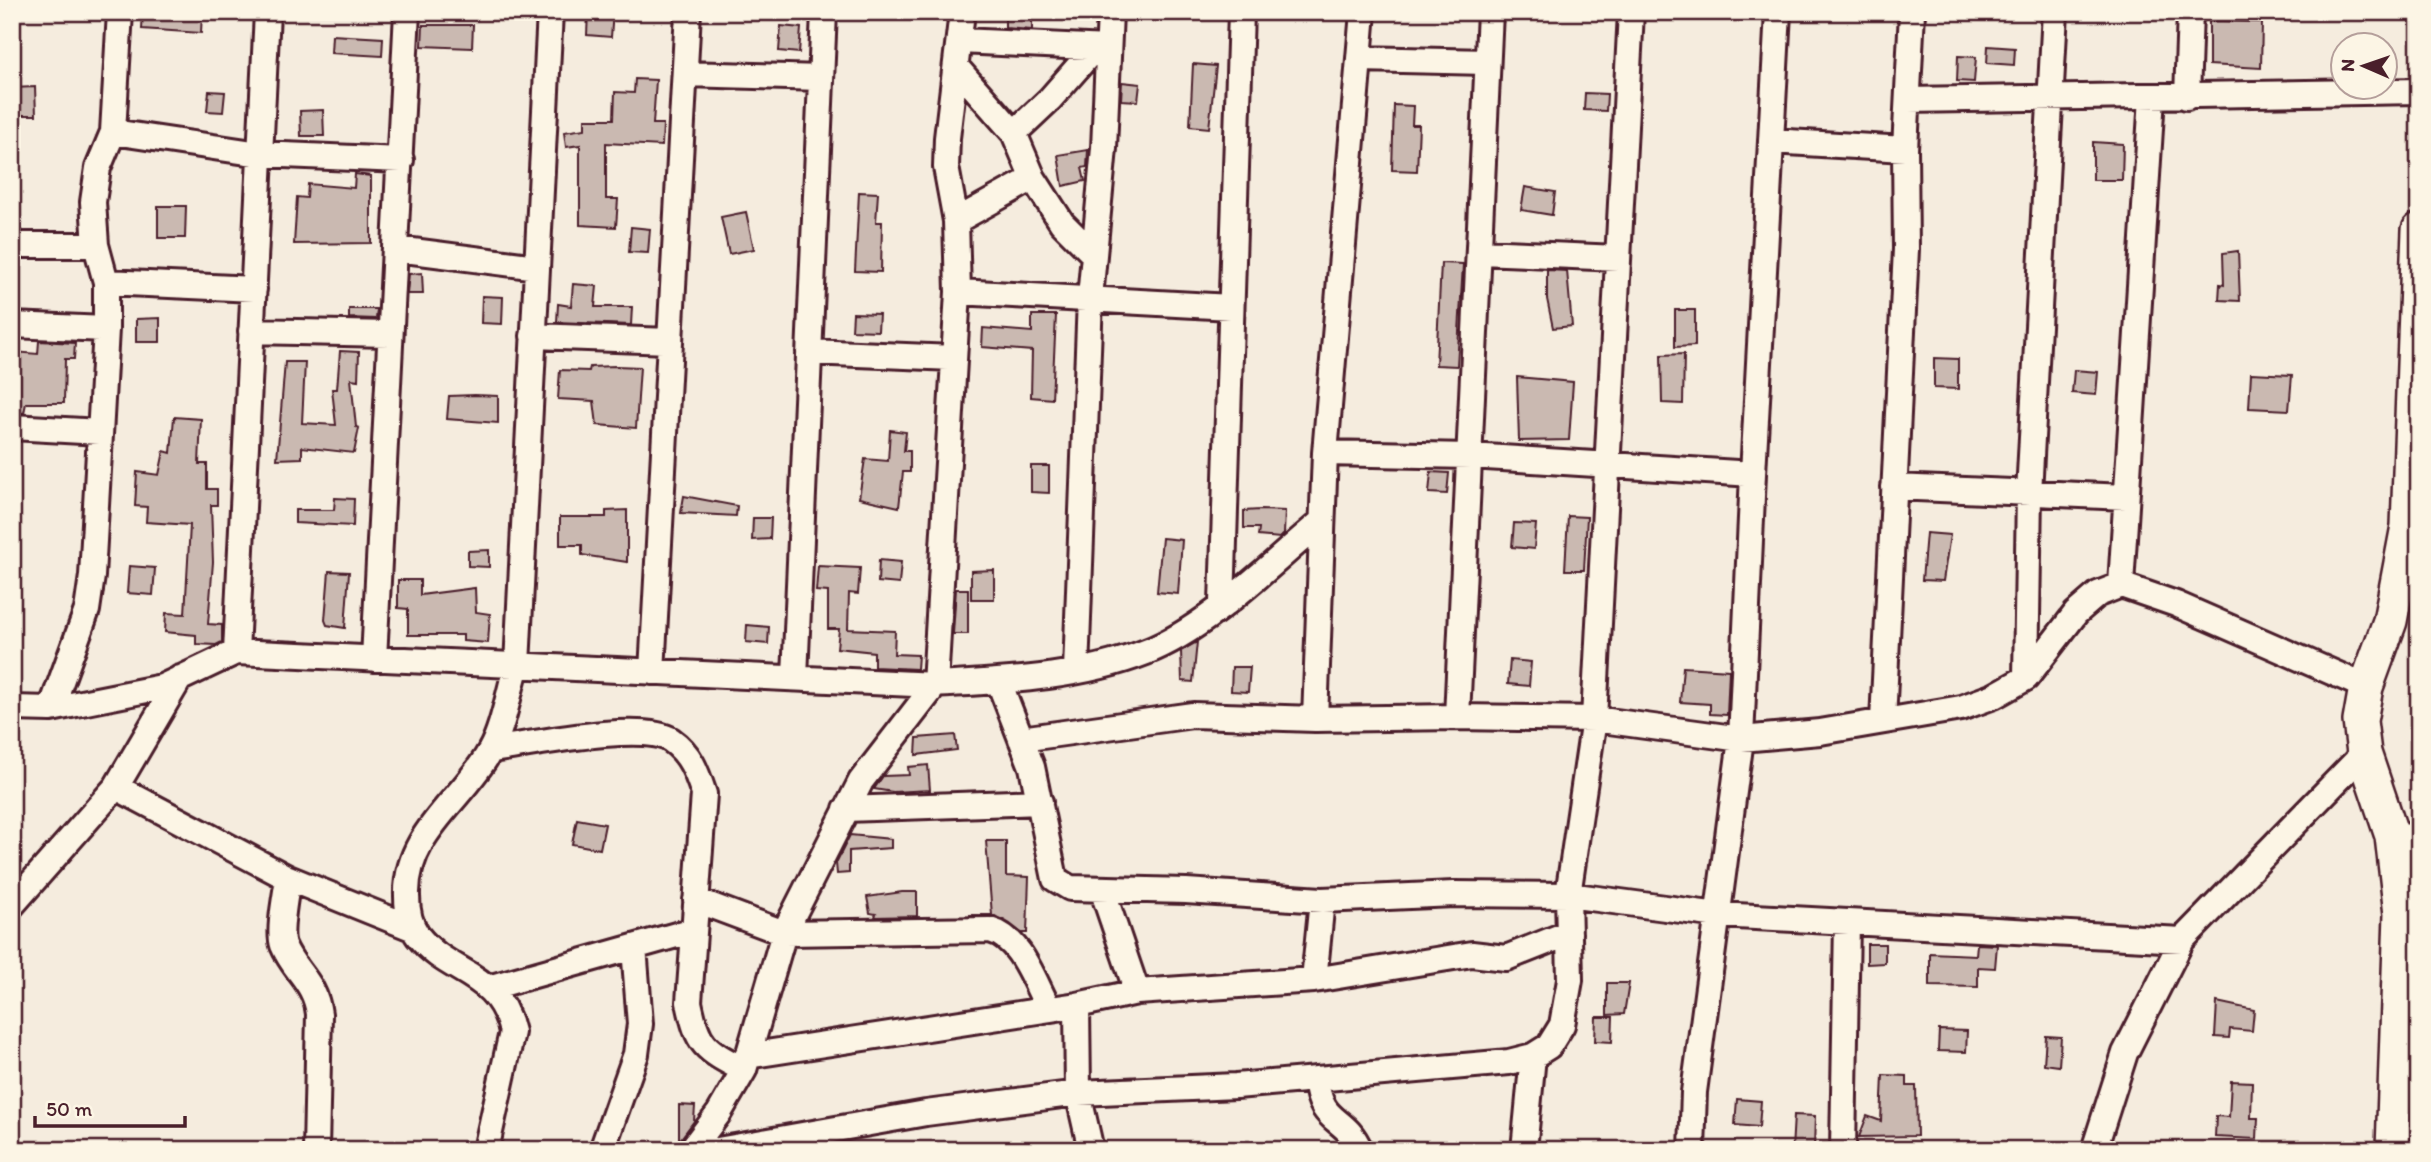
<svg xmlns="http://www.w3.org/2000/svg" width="2431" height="1162" font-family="Itim,sans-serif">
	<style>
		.building { fill: #cab9b1; stroke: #4a1f2b; stroke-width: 2 }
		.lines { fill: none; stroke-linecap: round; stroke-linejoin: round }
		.street-casing { stroke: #4a1f2b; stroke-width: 30 }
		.secondary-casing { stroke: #4a1f2b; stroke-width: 38 }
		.street { stroke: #fcf5e5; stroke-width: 24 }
		.secondary { stroke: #fcf5e5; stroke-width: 33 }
	</style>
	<rect width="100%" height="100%" fill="#f5ecde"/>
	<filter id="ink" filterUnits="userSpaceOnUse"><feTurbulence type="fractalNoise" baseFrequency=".0143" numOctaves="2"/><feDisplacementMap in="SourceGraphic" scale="14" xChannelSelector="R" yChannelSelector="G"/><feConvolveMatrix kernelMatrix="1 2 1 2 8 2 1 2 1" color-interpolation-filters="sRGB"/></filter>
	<g filter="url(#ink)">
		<path class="building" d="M 143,12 L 202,12 L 201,33 L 142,29 Z
			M 588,12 L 613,12 L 611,37 L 587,35 Z
			M 1005,12 L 1032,12 L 1032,30 L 1005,28 Z
			M 2209,21 L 2262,22 L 2261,68 L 2209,65 Z
			M 423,25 L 473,25 L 472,48 L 422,46 Z
			M 781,26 L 801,28 L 799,53 L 779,51 Z
			M 332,35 L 383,38 L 382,56 L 331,53 Z
			M 1988,46 L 2015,48 L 2014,65 L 1987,63 Z
			M 1958,56 L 1976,57 L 1974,82 L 1957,81 Z
			M 1193,64 L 1216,66 L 1209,128 L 1190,126 Z
			M 635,79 L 656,80 L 653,124 L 663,124 L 662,146 L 606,143 L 606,199 L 618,199 L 616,227 L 580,225 L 580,145 L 566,147 L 564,132 L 585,129 L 585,119 L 614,119 L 615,92 L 634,93 Z
			M 1122,82 L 1140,84 L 1138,101 L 1121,100 Z
			M 35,87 L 36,115 L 12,115 L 12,88 Z
			M 209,91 L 225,92 L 223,112 L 207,111 Z
			M 1585,93 L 1607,94 L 1606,111 L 1584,110 Z
			M 1394,105 L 1413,106 L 1412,125 L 1419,125 L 1417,171 L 1392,170 Z
			M 323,110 L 324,136 L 301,136 L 300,111 Z
			M 2093,142 L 2123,144 L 2122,180 L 2093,180 Z
			M 1088,150 L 1087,167 L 1082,168 L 1085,181 L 1063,186 L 1058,155 Z
			M 355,174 L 371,176 L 371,243 L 294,244 L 297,197 L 307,198 L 308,184 L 354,188 Z
			M 1525,187 L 1555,192 L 1552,215 L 1521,210 Z
			M 859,192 L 878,193 L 876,222 L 882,222 L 881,272 L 855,271 Z
			M 158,206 L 186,206 L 185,238 L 158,238 Z
			M 746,212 L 754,249 L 729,254 L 721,217 Z
			M 631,227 L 650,229 L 648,253 L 629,252 Z
			M 2238,251 L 2240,301 L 2219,300 L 2220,284 L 2224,285 L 2223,253 Z
			M 1441,263 L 1463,264 L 1457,366 L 1436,365 Z
			M 1547,270 L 1567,271 L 1572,326 L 1553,328 L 1547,299 Z
			M 422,273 L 423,294 L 407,294 L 409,274 Z
			M 573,284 L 597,286 L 595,307 L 632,307 L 631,325 L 557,322 L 558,304 L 571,306 Z
			M 482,296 L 503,297 L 502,324 L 481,323 Z
			M 349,309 L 377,309 L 376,319 L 349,318 Z
			M 1675,310 L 1695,310 L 1695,346 L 1675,347 Z
			M 853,313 L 879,314 L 878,331 L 852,330 Z
			M 1032,315 L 1056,315 L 1052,399 L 1031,397 L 1032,351 L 982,347 L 983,328 L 1032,332 Z
			M 160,318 L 160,342 L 136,342 L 136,319 Z
			M 39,341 L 75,343 L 74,359 L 65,359 L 64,403 L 26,403 L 24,413 L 12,412 L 14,352 L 38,354 Z
			M 340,351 L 359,352 L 358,380 L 351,379 L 356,427 L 359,428 L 354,453 L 302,447 L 302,458 L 277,459 L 285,362 L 305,362 L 302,423 L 336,425 L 332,389 L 337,389 Z
			M 1684,354 L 1683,404 L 1662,403 L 1661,355 Z
			M 1934,358 L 1958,359 L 1958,389 L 1934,388 Z
			M 616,366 L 640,367 L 636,428 L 597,425 L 594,401 L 558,399 L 560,370 L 589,371 L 590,367 Z
			M 2074,370 L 2098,372 L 2096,395 L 2072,393 Z
			M 2251,373 L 2292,375 L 2289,410 L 2249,408 Z
			M 1517,377 L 1573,382 L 1569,440 L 1519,441 Z
			M 475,395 L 498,396 L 498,423 L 447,419 L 449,396 Z
			M 174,417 L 201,419 L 199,464 L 207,464 L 207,489 L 217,489 L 217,505 L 211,505 L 213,562 L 208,624 L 222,625 L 222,642 L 216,645 L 196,644 L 196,635 L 165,632 L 166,613 L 185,614 L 190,525 L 146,522 L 147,507 L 135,506 L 137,472 L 159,475 L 164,451 L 171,453 Z
			M 890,430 L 906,432 L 904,451 L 910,451 L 910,472 L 903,472 L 899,507 L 859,498 L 865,459 L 888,461 Z
			M 1031,466 L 1049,466 L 1049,493 L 1031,492 Z
			M 1431,472 L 1449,473 L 1447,494 L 1429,493 Z
			M 684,496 L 737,506 L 736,516 L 681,513 Z
			M 335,498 L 354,499 L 353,526 L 295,523 L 295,510 L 334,510 Z
			M 627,510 L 627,562 L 582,555 L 582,545 L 560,545 L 560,517 L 606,517 L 606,511 Z
			M 1260,510 L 1285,511 L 1284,534 L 1280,538 L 1258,536 L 1259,528 L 1244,528 L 1244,511 Z
			M 1568,516 L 1587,517 L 1584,570 L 1565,570 Z
			M 753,518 L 771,518 L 770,539 L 752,540 Z
			M 1514,523 L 1536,524 L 1534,549 L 1512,547 Z
			M 1926,533 L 1950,535 L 1943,581 L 1922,580 Z
			M 1162,538 L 1182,540 L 1178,594 L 1157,592 Z
			M 489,550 L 489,567 L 468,566 L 468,551 Z
			M 879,560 L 901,562 L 899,584 L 878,582 Z
			M 129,566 L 155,568 L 153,595 L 127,593 Z
			M 818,566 L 860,568 L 858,594 L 849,593 L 848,629 L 895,631 L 894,654 L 918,655 L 917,669 L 874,667 L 874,652 L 837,648 L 839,629 L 828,629 L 828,592 L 816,591 Z
			M 994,570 L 994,599 L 971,599 L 971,571 Z
			M 329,571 L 349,572 L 345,628 L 327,625 L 325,620 Z
			M 398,580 L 420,580 L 420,595 L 475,588 L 476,612 L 490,614 L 488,643 L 463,641 L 463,635 L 408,635 L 408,609 L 398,608 Z
			M 956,589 L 968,589 L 968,634 L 953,634 Z
			M 747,625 L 769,627 L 768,644 L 746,642 Z
			M 1197,642 L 1193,682 L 1182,681 L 1181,651 Z
			M 1510,660 L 1531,662 L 1529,686 L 1508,684 Z
			M 1232,667 L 1250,667 L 1248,692 L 1231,691 Z
			M 1683,667 L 1729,670 L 1727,715 L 1710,714 L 1710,704 L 1680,702 Z
			M 955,735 L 957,750 L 916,755 L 917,738 Z
			M 928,765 L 930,790 L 893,792 L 874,789 L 883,776 L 909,775 L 908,767 Z
			M 577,819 L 605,824 L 600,849 L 572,844 Z
			M 850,835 L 891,839 L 891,848 L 849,851 L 849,873 L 837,874 L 836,863 Z
			M 986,841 L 1006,841 L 1006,876 L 1029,877 L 1027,933 L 1022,933 L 995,916 L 969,915 L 992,915 Z
			M 902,892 L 917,892 L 917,916 L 875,917 L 876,914 L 870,913 L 867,897 Z
			M 1867,944 L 1885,944 L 1885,963 L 1867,964 Z
			M 1977,944 L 1997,945 L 1995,968 L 1978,967 L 1978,987 L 1930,986 L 1930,953 L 1976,955 Z
			M 1607,983 L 1629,983 L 1624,1014 L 1607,1015 Z
			M 2217,1002 L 2254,1010 L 2252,1031 L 2230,1029 L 2229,1038 L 2215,1037 Z
			M 1596,1017 L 1613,1017 L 1612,1042 L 1595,1041 Z
			M 1939,1030 L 1967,1031 L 1966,1052 L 1938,1051 Z
			M 2046,1036 L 2061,1037 L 2059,1066 L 2044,1064 Z
			M 1883,1075 L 1907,1076 L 1907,1086 L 1916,1086 L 1917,1136 L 1859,1137 L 1867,1116 L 1881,1121 Z
			M 2231,1081 L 2252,1082 L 2251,1118 L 2258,1118 L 2257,1139 L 2215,1137 L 2216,1116 L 2229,1117 Z
			M 1737,1099 L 1761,1101 L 1759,1127 L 1735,1125 Z
			M 679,1105 L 695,1106 L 694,1121 L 679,1141 Z
			M 1794,1115 L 1815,1116 L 1814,1150 L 1792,1150 Z"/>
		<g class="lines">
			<g class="street-casing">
				<path id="street" d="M 960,41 L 1108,48
					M 1360,59 L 1487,62
					M 957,68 L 1014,133 L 1033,178 L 1062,223 L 1094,255
					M 685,74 L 821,78
					M 2187,97 L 2190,12
					M 1908,100 L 2419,91
					M 113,132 L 260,154 L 401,160
					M 1014,133 L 1050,99 L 1093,50
					M 1771,141 L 1905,149
					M 956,221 L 1033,178
					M 12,245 L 96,245
					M 397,249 L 537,267
					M 1480,252 L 1618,258
					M 106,282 L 254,289
					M 958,292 L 1231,307
					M 12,325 L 106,329
					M 251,331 L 390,334
					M 533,336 L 670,341
					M 809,352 L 954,358
					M 12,427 L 100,432
					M 1325,453 L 1470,456 L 1753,474 L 1741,739 L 1694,1092 L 1692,1150
					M 1753,474 L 1778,12
					M 1894,487 L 2126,497
					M 2121,585 L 2152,97
					M 1222,603 L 1241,12
					M 236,652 L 267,12
					M 374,659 L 407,12
					M 1076,671 L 1090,298 L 1104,148 L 1110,12
					M 652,672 L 688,12
					M 795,677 L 824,12
					M 2026,678 L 2029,493 L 2055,12
					M 999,682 L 1032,767 L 1055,879 L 1070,888 L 1186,891 L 1322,900 L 1454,894 L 1568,895 L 1718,915 L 2182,940
					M 12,708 L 51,709 L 162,687 L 236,652 L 935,685 C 1005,681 1080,678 1146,652 C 1208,628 1269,565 1321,522
					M 51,709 L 87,610 L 92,576 L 106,329 L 106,282 L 96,245 L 93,202 L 98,168 L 113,132 L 120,12
					M 1457,717 L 1490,12
					M 1315,719 L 1325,453 L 1363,12
					M 1883,721 L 1906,249 L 1905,149 L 1912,12
					M 1021,739 L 1193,715 L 1315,719 L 1457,717 L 1594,719 L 1741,739 L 1820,732 L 1961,708 L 1994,696 L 2026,678 L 2076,613 L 2098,594 L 2121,585 L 2176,604 L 2366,687
					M 491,750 C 528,745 643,721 671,740 C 691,754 697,773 704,794 L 689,1002 C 698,1046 704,1049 744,1070
					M 116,787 L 288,878 L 412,928
					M 846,809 L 1040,802
					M 2392,836 L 2419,837
					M 288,878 C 286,894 278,931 283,945 C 294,972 315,981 319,1014 L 316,1150
					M 1102,889 L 1137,992
					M 696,900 L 784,933 L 990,930 C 1021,938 1034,982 1049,1009
					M 12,905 L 116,787 L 180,678
					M 1314,980 L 1322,900
					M 488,988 L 694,930
					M 1077,1005 L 1078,1093 L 1091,1150
					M 747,1056 L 1077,1005 L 1137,992 L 1314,980 L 1472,954 L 1506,958 L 1569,933
					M 1316,1079 C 1321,1127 1344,1113 1360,1150
					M 486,1150 L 512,1032 C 498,970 449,976 418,936 C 409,924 407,911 407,896 C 405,833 462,801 490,751 C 503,729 509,690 517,665 L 550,12
					M 602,1150 L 636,1054 L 640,1024 L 634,947
					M 691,1150 L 719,1113 L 744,1070 L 784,933 L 861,781 L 935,685 L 958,292 L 956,221 L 946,167 L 947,138 L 962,12
					M 718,1150 L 926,1113 L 1078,1093 L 1236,1086 L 1509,1062 L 1533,1056 L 1549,1046 L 1562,1025 L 1570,980 L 1568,895 L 1594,719 L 1631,12
					M 1524,1150 L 1533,1056
					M 1843,1150 L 1847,922
					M 2094,1150 L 2125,1053 L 2182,940 L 2364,753"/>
			</g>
			<g class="secondary-casing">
				<path id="secondary" d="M 2393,1150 L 2401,914 L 2392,836 L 2364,753 L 2360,721 L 2366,687 L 2390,621 L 2408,526 L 2419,230"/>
			</g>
			<use href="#street" class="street"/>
			<use href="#secondary" class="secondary"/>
		</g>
	</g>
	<rect width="2431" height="1162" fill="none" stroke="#fcf5e5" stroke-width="42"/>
	<rect x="21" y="21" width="2389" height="1120" fill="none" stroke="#4a1f2b" stroke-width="2.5" filter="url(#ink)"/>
	<g transform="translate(2364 66) rotate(272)"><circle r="33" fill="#fcf5e5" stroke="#b59f9b" stroke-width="2"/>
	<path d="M0-5L12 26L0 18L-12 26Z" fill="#4a1f2b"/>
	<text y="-10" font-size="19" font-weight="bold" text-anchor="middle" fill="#4a1f2b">N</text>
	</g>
	<path d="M35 1116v10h150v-10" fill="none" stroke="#4a1f2b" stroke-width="3.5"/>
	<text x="46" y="1116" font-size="21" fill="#4a1f2b" stroke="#fcf5e5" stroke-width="5" paint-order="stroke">50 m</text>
</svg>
